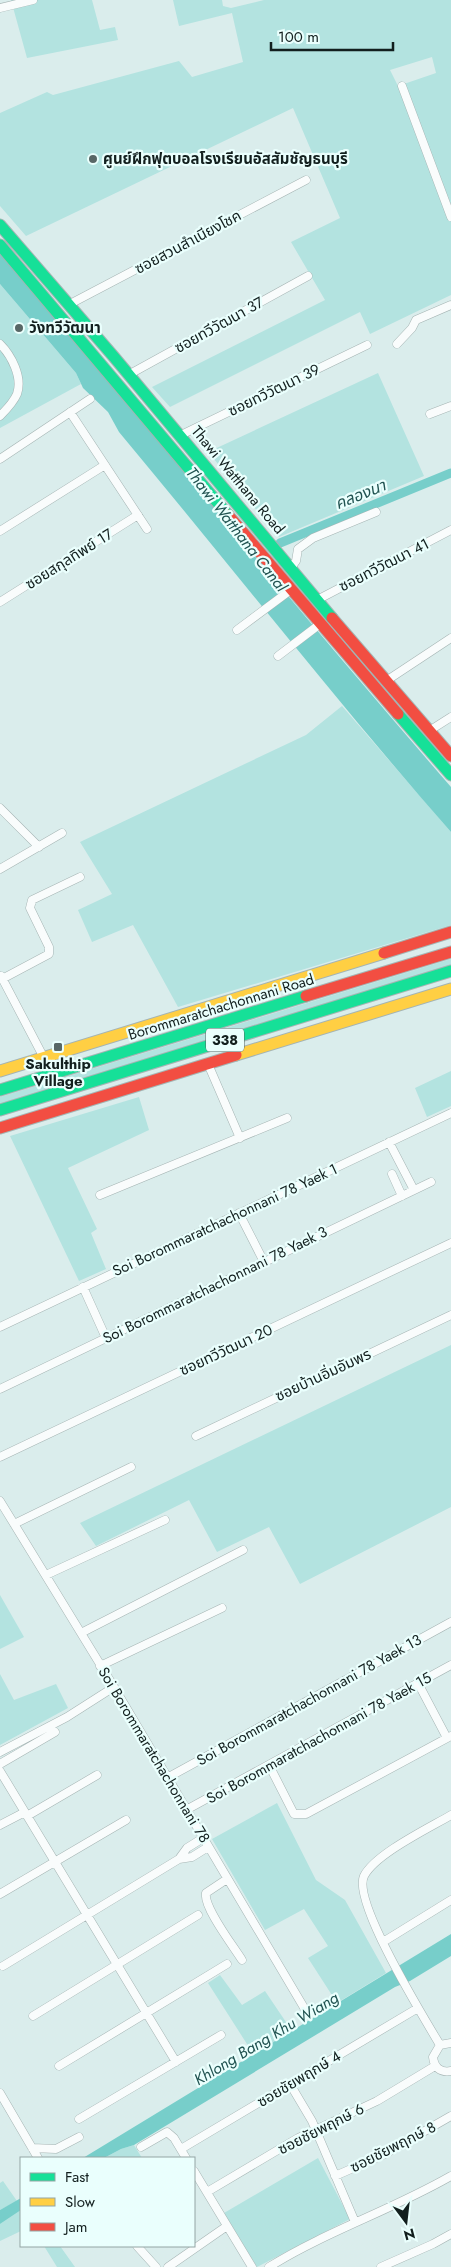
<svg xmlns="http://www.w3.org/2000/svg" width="451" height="2267" font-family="Jost,'Noto Sans Thai',sans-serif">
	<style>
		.green { fill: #b3e3e0; fill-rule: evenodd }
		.water { fill: #77ceca }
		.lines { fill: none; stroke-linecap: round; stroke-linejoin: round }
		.canal { stroke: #77ceca; stroke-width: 9 }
		.street-casing { stroke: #a5b4b3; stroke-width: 9 }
		.fast-casing { stroke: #a5b4b3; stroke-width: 13 }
		.slow-casing { stroke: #a5b4b3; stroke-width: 13 }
		.jam-casing { stroke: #a5b4b3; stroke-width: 13 }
		.street { stroke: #f9fcfc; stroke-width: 8 }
		.fast { stroke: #16e098; stroke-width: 11 }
		.slow { stroke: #ffcf43; stroke-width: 11 }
		.jam { stroke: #f24e42; stroke-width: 11 }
		.poi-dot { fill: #586766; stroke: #eafffd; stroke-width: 2 }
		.labels { text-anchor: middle; stroke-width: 4.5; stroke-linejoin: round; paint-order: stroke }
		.shield { fill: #eafffd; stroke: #536261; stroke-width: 1 }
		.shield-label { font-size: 14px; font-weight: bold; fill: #121f1e }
		.poi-label { font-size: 15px; font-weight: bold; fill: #121f1e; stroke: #eafffd; text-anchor: start }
		.street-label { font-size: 15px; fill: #121f1e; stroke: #eafffd }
		.water-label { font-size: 16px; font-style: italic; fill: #215351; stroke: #eafffd }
	</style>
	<rect width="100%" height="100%" fill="#daedec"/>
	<path class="green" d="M 11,0 L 92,0 L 100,30 L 115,27 L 118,40 L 27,58 Z
		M 173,0 L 222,0 L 223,6 L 231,8 L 264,0 L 451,0 L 451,295 L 370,334 L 360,312 L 170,407 L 152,387 L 325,300 L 291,242 L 340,218 L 293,108 L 26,236 L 0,206 L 0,113 L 47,92 L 53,95 L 179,61 L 192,77 L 243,62 L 232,13 L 179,26 ZM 432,57 L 436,73 L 398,86 L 390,70 Z
		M 0,284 L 76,373 L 81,384 L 0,428 Z
		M 378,373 L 424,476 L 279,537 L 208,452 Z
		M 342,706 L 451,832 L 451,925 L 178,1007 L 133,925 L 92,942 L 78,910 L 112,894 L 80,842 L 306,735 Z
		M 451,959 L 451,966 L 0,1105 L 0,1097 Z
		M 451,1071 L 451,1106 L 427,1117 L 415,1088 Z
		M 139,1097 L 149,1130 L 68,1168 L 97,1229 L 91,1233 L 106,1269 L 79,1281 L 10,1136 Z
		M 451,1345 L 451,1507 L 300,1584 L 269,1527 L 217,1552 L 189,1500 L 96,1546 L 80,1523 Z
		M 0,1595 L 24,1637 L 0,1649 Z
		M 0,1674 L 14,1700 L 56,1684 L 68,1708 L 0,1745 Z
		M 277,1803 L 316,1880 L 345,1900 L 386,1973 L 337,2003 L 308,1958 L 328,1946 L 304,1909 L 265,1930 L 212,1839 Z
		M 220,1975 L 242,2005 L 265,1991 L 292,2031 L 254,2055 L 208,1983 Z
		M 134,2145 L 142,2158 L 104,2158 L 121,2149 Z
		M 318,2158 L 350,2219 L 257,2267 L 224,2213 Z
		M 3,2181 L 17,2201 L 0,2210 L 0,2183 Z
		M 21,2210 L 21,2231 L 0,2241 L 0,2224 Z
		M 44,2246 L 60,2246 L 75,2267 L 57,2267 Z"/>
	<path class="water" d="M 0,252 C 151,430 298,611 451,787 L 451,832 C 337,702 230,565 119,432 L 108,412 L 83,388 L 76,373 L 0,284 Z
		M 451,1934 L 451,1956 L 410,1981 L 395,1987 L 134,2145 L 121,2149 L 104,2158 L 83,2158 Z
		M 21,2198 L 21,2210 L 0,2224 L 0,2210 Z"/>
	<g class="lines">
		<path class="canal" d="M 280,543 L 451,473"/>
		<g class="street-casing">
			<path id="street" d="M 0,8 L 33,0
				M 402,86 L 451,217
				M 70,304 L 306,180
				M 0,344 C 11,355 23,377 17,394 C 14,401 6,410 0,416
				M 397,344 L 412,328 L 416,320 L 451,305
				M 130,374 L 308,276
				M 70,412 L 147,529
				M 430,414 L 451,406
				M 181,435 L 367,345
				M 0,459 L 90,399
				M 0,531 L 105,465
				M 291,568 L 296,561 L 298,549 L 313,538 L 376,512
				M 317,600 L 451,530
				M 0,602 L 138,515
				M 237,630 L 292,589
				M 278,656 L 320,624
				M 386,681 L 451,638
				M 429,731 L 451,717
				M 0,808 L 39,847
				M 0,869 L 62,833
				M 1,976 L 44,1058
				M 2,979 L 49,954 L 49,947 L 30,908 L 32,900 L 80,877
				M 208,1064 L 240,1138
				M 389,1142 L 414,1190
				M 392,1174 L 402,1196
				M 100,1195 L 287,1118
				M 239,1213 L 264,1262
				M 83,1287 L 106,1338
				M 0,1327 L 451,1113
				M 0,1389 L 431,1182
				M 196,1436 L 451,1315
				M 0,1457 L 451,1243
				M 0,1501 L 114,1687 L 306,2011
				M 14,1524 L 131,1467
				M 46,1575 L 165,1520
				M 81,1633 L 243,1550
				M 100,1666 L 222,1608
				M 418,1683 L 447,1738
				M 0,1752 L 67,1717 L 114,1687
				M 0,1764 L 55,1732
				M 269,1765 L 294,1814 L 306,1814 L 451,1736
				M 0,1771 L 176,2062
				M 167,1778 L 451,1622
				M 186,1810 L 451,1665
				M 27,1816 L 97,1775
				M 0,1825 L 25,1812
				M 179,1859 L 187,1848 L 203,1838
				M 227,1879 L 206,1893 C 203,1907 234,1947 242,1960
				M 0,1894 L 126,1820
				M 383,1942 L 451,1900
				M 3,1966 L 179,1859 L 192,1857 L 208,1847
				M 33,2016 L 198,1915
				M 451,2043 L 440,2045 L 433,2057 C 434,2067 440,2073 451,2071
				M 440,2045 C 424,2018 352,1901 364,1876 C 375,1854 429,1828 451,1815
				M 59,2066 L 227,1964
				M 290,2084 L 312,2121 L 355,2222
				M 0,2093 L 38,2158
				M 79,2119 L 221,2035
				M 141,2147 L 167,2132 L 174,2138 L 186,2158
				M 32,2148 L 56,2149 L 79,2137
				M 181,2149 L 418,2008
				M 194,2171 L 252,2267
				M 335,2176 L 383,2155 L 451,2116
				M 207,2192 L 298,2138 L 377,2101 L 435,2066
				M 137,2246 L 156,2267
				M 168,2267 L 227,2226
				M 269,2267 C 327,2231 392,2210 451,2176
				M 381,2267 L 433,2244 L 451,2234"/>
		</g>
		<g class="fast-casing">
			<path id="fast" d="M 0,225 L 114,357 L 332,618
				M 0,245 L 228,515
				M 398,714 L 451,775
				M 0,1090 L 306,996
				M 0,1110 L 451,971"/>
		</g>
		<g class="slow-casing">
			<path id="slow" d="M 236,1055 L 451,989
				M 0,1071 L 384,953"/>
		</g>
		<g class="jam-casing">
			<path id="jam" d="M 228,515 L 398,714
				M 332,618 L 451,756
				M 384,953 L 451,932
				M 306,996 L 451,952
				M 0,1128 L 236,1055"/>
		</g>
		<use href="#street" class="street"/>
		<use href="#fast" class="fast"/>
		<use href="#slow" class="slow"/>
		<use href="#jam" class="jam"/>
	</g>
	<g class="poi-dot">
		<circle cx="93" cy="159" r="5"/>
		<circle cx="19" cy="328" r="5"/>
		<rect x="53" y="1042" width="10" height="10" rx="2.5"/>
	</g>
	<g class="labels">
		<rect class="shield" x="206" y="1028.5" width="38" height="23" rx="4"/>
		<g class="shield-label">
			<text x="225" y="1045">338</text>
		</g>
		<g class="poi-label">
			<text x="103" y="164">ศูนย์ฝึกฟุตบอลโรงเรียนอัสสัมชัญธนบุรี</text>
			<text x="29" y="333">วังทวีวัฒนา</text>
			<text x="58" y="1069" text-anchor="middle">Sakulthip<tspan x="58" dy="17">Village</tspan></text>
		</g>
		<g class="street-label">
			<text transform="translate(188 242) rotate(-28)" y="5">ซอยสวนสำเนียงโชค</text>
			<text transform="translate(219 325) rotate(-29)" y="5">ซอยทวีวัฒนา 37</text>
			<text transform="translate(274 390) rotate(-26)" y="5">ซอยทวีวัฒนา 39</text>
			<text transform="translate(238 480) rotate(50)" y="5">Thawi Watthana Road</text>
			<text transform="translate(69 559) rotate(-32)" y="5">ซอยสกุลทิพย์ 17</text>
			<text transform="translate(384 565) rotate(-27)" y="5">ซอยทวีวัฒนา 41</text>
			<text transform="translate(221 1007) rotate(-17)" y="5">Borommaratchachonnani Road</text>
			<text transform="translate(225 1220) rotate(-25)" y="5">Soi Borommaratchachonnani 78 Yaek 1</text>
			<text transform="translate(215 1285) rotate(-26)" y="5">Soi Borommaratchachonnani 78 Yaek 3</text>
			<text transform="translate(226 1350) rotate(-25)" y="5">ซอยทวีวัฒนา 20</text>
			<text transform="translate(323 1375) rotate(-25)" y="5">ซอยบ้านอิ่มอัมพร</text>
			<text transform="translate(309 1700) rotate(-29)" y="5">Soi Borommaratchachonnani 78 Yaek 13</text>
			<text transform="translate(319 1738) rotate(-29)" y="5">Soi Borommaratchachonnani 78 Yaek 15</text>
			<text transform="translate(154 1755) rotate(59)" y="5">Soi Borommaratchachonnani 78</text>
			<text transform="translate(299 2079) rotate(-31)" y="5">ซอยชัยพฤกษ์ 4</text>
			<text transform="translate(321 2129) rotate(-27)" y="5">ซอยชัยพฤกษ์ 6</text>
			<text transform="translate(393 2147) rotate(-27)" y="5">ซอยชัยพฤกษ์ 8</text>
		</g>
		<g class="water-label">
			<text transform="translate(360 494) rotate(-22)" y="6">คลองนา</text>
			<text transform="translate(237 529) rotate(52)" y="6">Thawi Watthana Canal</text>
			<text transform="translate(266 2038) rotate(-31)" y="6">Khlong Bang Khu Wiang</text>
		</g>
	</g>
	<rect x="20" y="2157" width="175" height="90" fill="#eafffd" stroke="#94a5a4"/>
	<rect x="30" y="2173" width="25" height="8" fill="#16e098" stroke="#94a5a4"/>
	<text x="65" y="2182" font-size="15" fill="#121f1e">Fast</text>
	<rect x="30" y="2198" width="25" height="8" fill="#ffcf43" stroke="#94a5a4"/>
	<text x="65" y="2207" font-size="15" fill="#121f1e">Slow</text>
	<rect x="30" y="2223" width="25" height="8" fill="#f24e42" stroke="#94a5a4"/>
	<text x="65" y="2232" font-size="15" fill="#121f1e">Jam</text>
	<g transform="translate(406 2222) rotate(165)" stroke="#eafffd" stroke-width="4" paint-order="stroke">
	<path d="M0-4L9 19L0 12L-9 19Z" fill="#121f1e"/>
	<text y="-8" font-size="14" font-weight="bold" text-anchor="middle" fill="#121f1e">N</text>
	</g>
	<path d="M271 42v8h122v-8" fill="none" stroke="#121f1e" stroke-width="2.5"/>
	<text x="278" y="42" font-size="15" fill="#121f1e" stroke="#eafffd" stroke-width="4" paint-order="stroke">100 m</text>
</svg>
